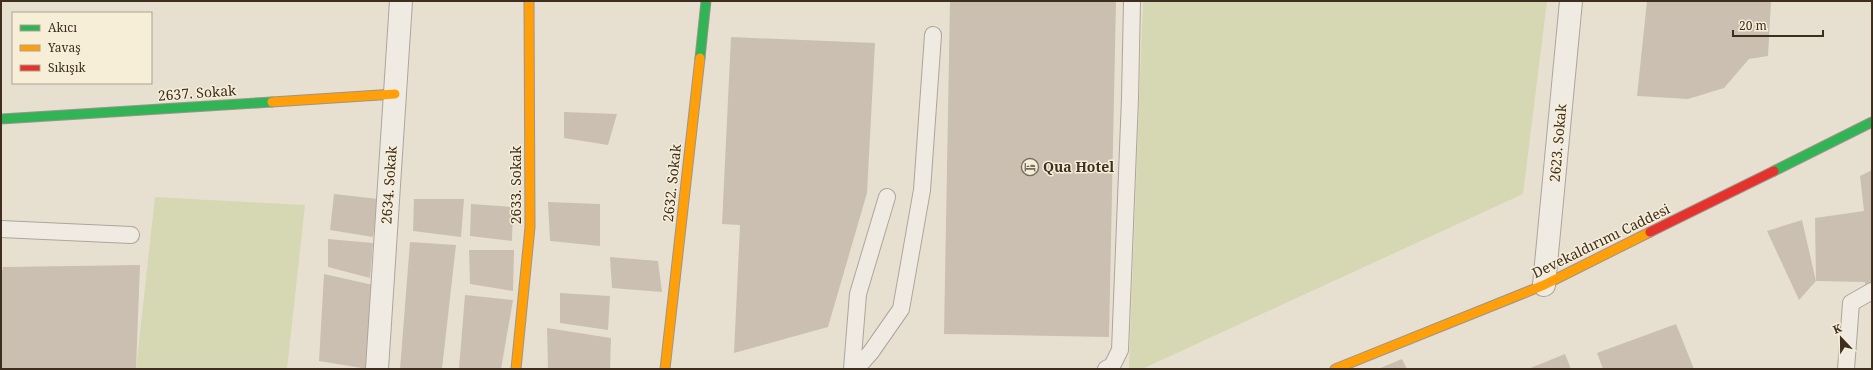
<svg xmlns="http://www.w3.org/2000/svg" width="1873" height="370" font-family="'Noto Serif',serif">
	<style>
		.green { fill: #d6d7b3 }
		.building { fill: #cbbfb2 }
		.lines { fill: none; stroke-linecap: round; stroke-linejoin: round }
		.lane-casing { stroke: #ada599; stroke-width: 18 }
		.street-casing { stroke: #ada599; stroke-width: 24 }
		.fast-casing { stroke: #9c958a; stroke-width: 11 }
		.slow-casing { stroke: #9c958a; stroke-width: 11 }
		.jam-casing { stroke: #9c958a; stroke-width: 11 }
		.lane { stroke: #efebe3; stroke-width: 16 }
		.street { stroke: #efebe3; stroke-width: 22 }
		.fast { stroke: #30b455; stroke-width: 9 }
		.slow { stroke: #ff9f0a; stroke-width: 9 }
		.jam { stroke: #e5322d; stroke-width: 9 }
		.labels { text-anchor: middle; stroke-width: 3; stroke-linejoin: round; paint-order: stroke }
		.street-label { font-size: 14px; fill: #3d2e20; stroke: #f7eed8 }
		.poi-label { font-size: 14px; font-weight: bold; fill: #3d2e20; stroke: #f7eed8; text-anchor: start }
	</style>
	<rect width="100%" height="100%" fill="#e7e0d1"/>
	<path class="green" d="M 1143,1 L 1547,1 L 1523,194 L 1142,369 L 1129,369 Z
		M 155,197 L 305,205 L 287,369 L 136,369 Z"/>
	<path class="building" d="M 950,1 L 1116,1 L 1109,337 L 944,334 Z
		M 1647,1 L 1771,1 L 1768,56 L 1749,59 L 1724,88 L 1688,99 L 1637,96 Z
		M 731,37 L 875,43 L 867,193 L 828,327 L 734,353 L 740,225 L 722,224 Z
		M 564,112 L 617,114 L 608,145 L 564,138 Z
		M 1872,170 L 1872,290 L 1865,293 L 1865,282 L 1816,281 L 1815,218 L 1864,211 L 1860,176 Z
		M 334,194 L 378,199 L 373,237 L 330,230 Z
		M 414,199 L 464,199 L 461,237 L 413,231 Z
		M 548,202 L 600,204 L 600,246 L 550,241 Z
		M 471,204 L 513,207 L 512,241 L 470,236 Z
		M 1802,220 L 1816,281 L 1799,300 L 1767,231 Z
		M 328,239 L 373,243 L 370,278 L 328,267 Z
		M 410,242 L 456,245 L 442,369 L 400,369 Z
		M 469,250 L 514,250 L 513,291 L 470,284 Z
		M 610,257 L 658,261 L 662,292 L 612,288 Z
		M 140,265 L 136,369 L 1,369 L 1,276 L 3,267 Z
		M 324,274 L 373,285 L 368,369 L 319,361 Z
		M 560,293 L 610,296 L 608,330 L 560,323 Z
		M 465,295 L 513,300 L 501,369 L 459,368 Z
		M 1676,324 L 1694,369 L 1603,369 L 1597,353 Z
		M 547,328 L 611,338 L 610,369 L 548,369 Z
		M 1565,354 L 1571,369 L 1528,369 Z
		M 1402,359 L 1407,369 L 1378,369 Z"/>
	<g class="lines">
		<g class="lane-casing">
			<path id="lane" d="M 1,229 L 131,235
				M 852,369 L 858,294 L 887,197
				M 856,369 L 871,352 L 901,309 L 922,190 L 933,35
				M 1106,369 L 1112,366 L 1120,350 L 1130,98 L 1132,1
				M 1846,369 L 1851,303 L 1872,291"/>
		</g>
		<g class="street-casing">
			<path id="street" d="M 1544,285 L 1571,1
				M 377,369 L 401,1"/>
		</g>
		<g class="fast-casing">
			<path id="fast" d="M 700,58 L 706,1
				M 1,119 L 272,102
				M 1774,171 L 1872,122"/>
		</g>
		<g class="slow-casing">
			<path id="slow" d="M 272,102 L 395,94
				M 516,369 L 530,227 L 529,1
				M 665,369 L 700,58
				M 1335,369 L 1544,285 L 1650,232"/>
		</g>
		<g class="jam-casing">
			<path id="jam" d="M 1650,232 L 1774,171"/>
		</g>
		<use href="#lane" class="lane"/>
		<use href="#street" class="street"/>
		<use href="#fast" class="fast"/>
		<use href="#slow" class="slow"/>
		<use href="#jam" class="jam"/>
	</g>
	<defs>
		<g id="hotel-ring" transform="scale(0.9)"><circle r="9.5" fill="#f7eed8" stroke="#786c5e" stroke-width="1.5"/><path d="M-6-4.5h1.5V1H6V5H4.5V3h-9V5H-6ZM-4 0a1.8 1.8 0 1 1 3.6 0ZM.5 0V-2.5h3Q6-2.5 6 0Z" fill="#786c5e"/></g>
	</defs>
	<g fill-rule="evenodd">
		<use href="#hotel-ring" x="1030" y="167"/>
	</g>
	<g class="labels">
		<g class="street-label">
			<text transform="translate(197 93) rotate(-4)" y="5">2637. Sokak</text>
			<text transform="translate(1558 143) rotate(-85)" y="5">2623. Sokak</text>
			<text transform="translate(672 183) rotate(-84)" y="5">2632. Sokak</text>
			<text transform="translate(389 185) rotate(-86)" y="5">2634. Sokak</text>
			<text transform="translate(516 185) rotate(-90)" y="5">2633. Sokak</text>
			<text transform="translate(1601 241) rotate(-26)" y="5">Devekaldırımı Caddesi</text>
		</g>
		<g class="poi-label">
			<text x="1043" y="172">Qua Hotel</text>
		</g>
	</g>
	<rect width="1873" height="370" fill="none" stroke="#3d2e20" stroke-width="4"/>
	<rect x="12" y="12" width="140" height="72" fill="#f7eed8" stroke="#ada18e"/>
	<rect x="20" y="25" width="20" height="6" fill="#30b455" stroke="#ada18e"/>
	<text x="48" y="32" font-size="12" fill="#3d2e20">Akıcı</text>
	<rect x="20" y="45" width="20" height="6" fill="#ff9f0a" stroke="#ada18e"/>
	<text x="48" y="52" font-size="12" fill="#3d2e20">Yavaş</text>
	<rect x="20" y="65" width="20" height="6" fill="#e5322d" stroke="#ada18e"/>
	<text x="48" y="72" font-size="12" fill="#3d2e20">Sıkışık</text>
	<g transform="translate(1841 338) rotate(338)" stroke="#f7eed8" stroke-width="3" paint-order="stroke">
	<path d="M0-3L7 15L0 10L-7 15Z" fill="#3d2e20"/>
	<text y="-6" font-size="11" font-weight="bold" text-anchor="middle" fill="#3d2e20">K</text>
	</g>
	<path d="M1733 30v6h90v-6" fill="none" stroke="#3d2e20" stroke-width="2"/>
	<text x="1739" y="30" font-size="12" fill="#3d2e20" stroke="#f7eed8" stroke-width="3" paint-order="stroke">20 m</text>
</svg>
